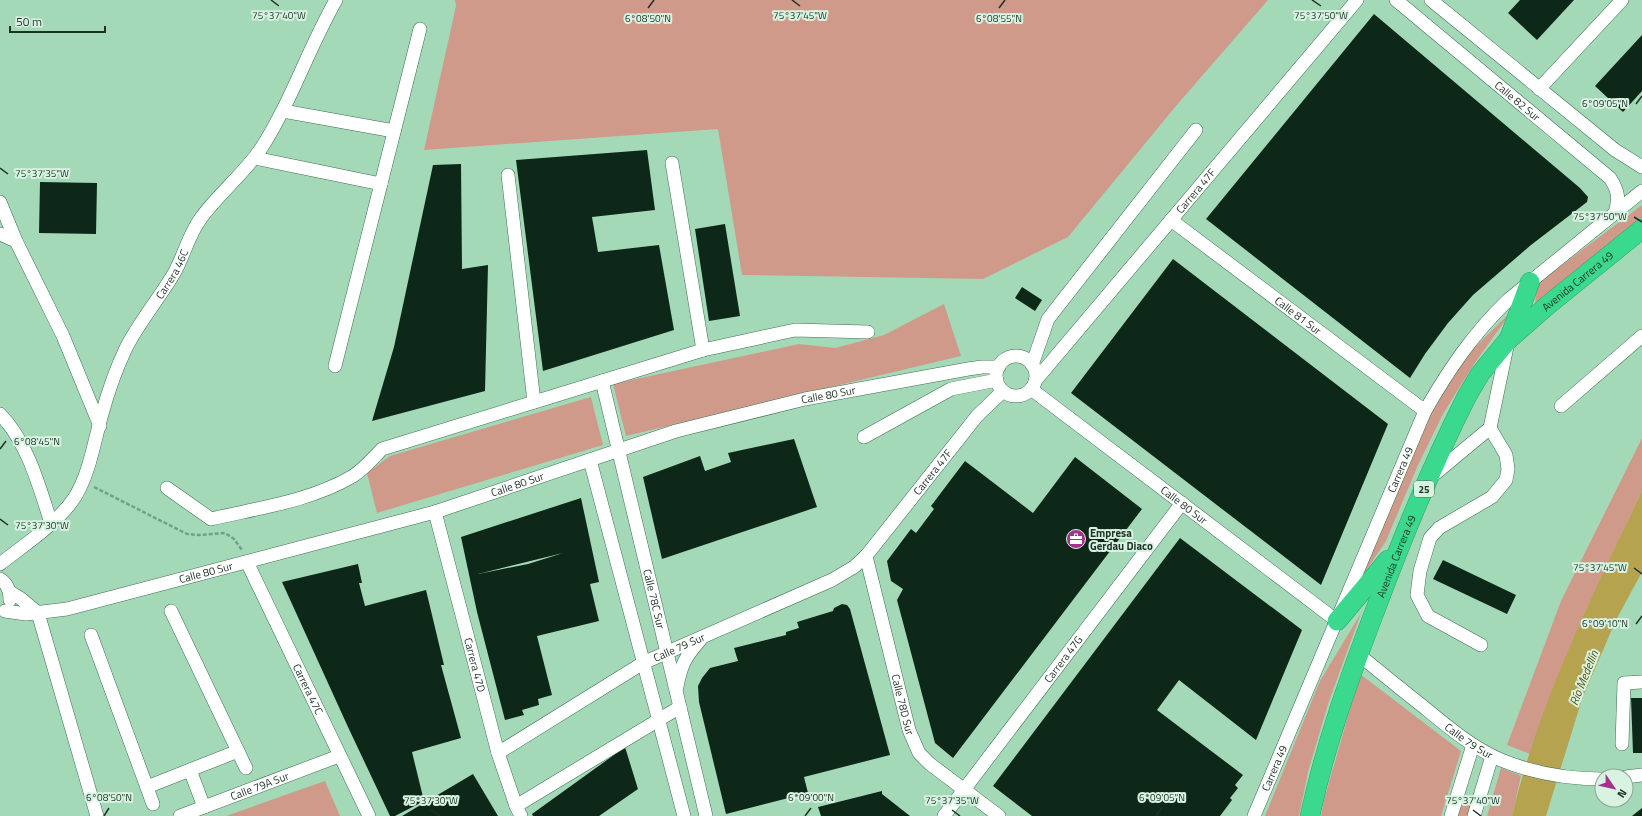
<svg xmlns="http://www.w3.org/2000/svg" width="1642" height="816" font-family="'Titillium Web',sans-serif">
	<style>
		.green { fill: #d09a8a }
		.water { fill: #b5a350 }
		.building { fill: #0d2819; fill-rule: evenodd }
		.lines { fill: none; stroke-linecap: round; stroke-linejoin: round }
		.minor-casing { stroke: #3d6f52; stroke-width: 14 }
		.highway-casing { stroke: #309f69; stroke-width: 20 }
		.path { stroke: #759f85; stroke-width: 2.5; stroke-dasharray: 4 2; stroke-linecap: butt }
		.minor { stroke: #fff; stroke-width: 13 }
		.highway { stroke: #3ad98d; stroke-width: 19 }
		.ticks { fill: none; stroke: #1d3226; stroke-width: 1.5 }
		.labels { text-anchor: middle; stroke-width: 4; stroke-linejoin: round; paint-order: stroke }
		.shield { fill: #d8f3e2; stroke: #556c5e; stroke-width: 1 }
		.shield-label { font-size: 10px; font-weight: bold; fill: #1d3226 }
		.street-label { font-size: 11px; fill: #1d3226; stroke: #d8f3e2 }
		.poi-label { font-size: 11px; font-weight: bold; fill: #1d3226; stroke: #d8f3e2; text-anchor: start }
		.water-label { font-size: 12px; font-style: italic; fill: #5d500f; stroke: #d8f3e2 }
		.ticks-label { font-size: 10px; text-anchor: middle; fill: #1d3226; stroke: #d8f3e2; stroke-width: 4; stroke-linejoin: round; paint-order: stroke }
	</style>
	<rect width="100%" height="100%" fill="#a4d9b8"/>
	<path class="green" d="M 455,0 L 1268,0 L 1176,106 L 1068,237 L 983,279 L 742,275 L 718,129 L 424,150 L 456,6 Z
		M 1642,205 L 1642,218 L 1535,306 L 1537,284 Z
		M 944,304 L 961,356 L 626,436 L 613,384 L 799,344 L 835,348 L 884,335 Z
		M 1512,311 L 1474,364 L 1443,414 L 1418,465 L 1386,541 L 1363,575 L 1425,423 L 1449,382 L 1474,348 Z
		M 591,397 L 603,445 L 377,513 L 367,473 L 390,456 Z
		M 1642,438 L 1642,491 L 1587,608 L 1558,676 L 1530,754 L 1507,745 L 1561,601 Z
		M 1361,613 L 1328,704 L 1308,772 L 1299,816 L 1265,816 L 1320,681 Z
		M 1360,674 L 1461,751 L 1441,816 L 1321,816 L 1324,800 Z
		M 1501,768 L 1521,776 L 1512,816 L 1487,816 Z
		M 325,781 L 340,816 L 226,816 Z
		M 1462,798 L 1472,802 L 1468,816 L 1457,816 Z"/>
	<path class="water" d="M 1642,491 L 1642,572 L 1616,620 L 1582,699 L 1546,816 L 1512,816 C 1539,702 1592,596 1642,491 Z"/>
	<path class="building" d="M 1520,0 L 1574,0 L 1537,40 L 1508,13 Z
		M 1374,14 L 1580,188 L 1588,197 L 1587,202 L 1531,245 L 1473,295 L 1448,323 L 1425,354 L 1410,378 L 1206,219 Z
		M 1642,35 L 1642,91 L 1623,112 L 1595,86 Z
		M 647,150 L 655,210 L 592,217 L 598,252 L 659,245 L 674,330 L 543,371 L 516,160 Z
		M 461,164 L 462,269 L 488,265 L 485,391 L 372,421 L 394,347 L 433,165 Z
		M 40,182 L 97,183 L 96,234 L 39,233 Z
		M 725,224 L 740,316 L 709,321 L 695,229 Z
		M 1173,259 L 1388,424 L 1321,585 L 1071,393 Z
		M 1022,287 L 1042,300 L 1035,311 L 1015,298 Z
		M 794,439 L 817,507 L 662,559 L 643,477 L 700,456 L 705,471 L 731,462 L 728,453 Z
		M 1075,457 L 1142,509 L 953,758 L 935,743 L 897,600 L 903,589 L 891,581 L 887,561 L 911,529 L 916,533 L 934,509 L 931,506 L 965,461 L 1033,513 Z
		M 581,498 L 599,582 L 590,584 L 599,621 L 537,636 L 552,695 L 538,699 L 539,705 L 522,710 L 524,715 L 505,720 L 477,612 L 461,537 ZM 563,553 L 528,564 L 478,574 Z
		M 1180,538 L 1302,630 L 1256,740 L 1179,680 L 1157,710 L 1243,775 L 1235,785 L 1238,788 L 1230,798 L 1232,800 L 1220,816 L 1032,816 L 993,786 Z
		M 1443,560 L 1516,595 L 1507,614 L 1433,579 Z
		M 358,564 L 362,583 L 359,583 L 365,606 L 426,590 L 444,665 L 441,665 L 461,738 L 412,752 L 424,801 L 395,816 L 390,816 L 348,727 L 282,582 Z
		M 842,604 L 847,605 L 850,609 L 890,755 L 804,777 L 808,793 L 726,814 L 699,702 L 698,686 L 702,678 L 710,668 L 738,661 L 734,648 L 786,635 L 786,632 L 799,628 L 797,622 L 833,611 L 834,608 Z
		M 1631,698 L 1642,698 L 1642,753 L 1633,753 Z
		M 625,747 L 638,789 L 599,816 L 533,816 L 532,814 Z
		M 473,774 L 498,816 L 402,816 Z
		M 882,791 L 882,794 L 910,816 L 821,816 L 818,807 Z
		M 1642,808 L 1642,816 L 1632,816 Z"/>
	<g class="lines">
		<g class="minor-casing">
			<g id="minor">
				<path id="s1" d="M 1396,0 L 1610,178 C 1619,192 1619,198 1615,213"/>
				<path d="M 1431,0 L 1615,150 L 1642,167"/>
				<path d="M 1539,89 L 1622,0"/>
				<path d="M 283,111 L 394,131"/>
				<path d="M 255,158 L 381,184"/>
				<path d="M 672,163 L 703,350"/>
				<path d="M 508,175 L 534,402"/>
				<path d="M 0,202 L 16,241 L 63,336 L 100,426"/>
				<path id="s2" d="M 1171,220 L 1425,411"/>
				<path d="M 0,234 L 16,241"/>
				<circle cx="1016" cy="376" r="20"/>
				<path d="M 1032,365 L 1048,319 L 1196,130"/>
				<path d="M 335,366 L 420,29"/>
				<path id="s3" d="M 602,381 L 706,816"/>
				<path id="s4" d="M 1035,381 L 1357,0"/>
				<path id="s5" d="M 1031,389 L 1337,621"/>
				<path d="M 1561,406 L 1642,336"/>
				<path d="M 0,414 C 28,443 39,486 51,523"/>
				<path d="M 864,437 L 951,389 L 997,380"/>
				<path d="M 590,460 L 684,816"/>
				<path d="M 1431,477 L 1490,428 L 1508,342"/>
				<path d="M 167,488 L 211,519 C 258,508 311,501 353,476 C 364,469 373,458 382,449 L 703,350 L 795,330 L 868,332"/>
				<path id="s6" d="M 435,512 L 498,753 L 516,806 L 521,816"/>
				<path id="s7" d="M 866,556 L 909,730 L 919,753 L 930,764 L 999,816"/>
				<path id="s8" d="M 247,562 L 369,816"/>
				<path id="s9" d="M 0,564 C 24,545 58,523 75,497 C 90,472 94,442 102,414 C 108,392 116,369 126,348 C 139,322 158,300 173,275 C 184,257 188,235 201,218 C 220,192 245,173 262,147 C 292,100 309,47 336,0"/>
				<path d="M 0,579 C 8,584 10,591 10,600"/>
				<path d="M 10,592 L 20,598 L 38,613 L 97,816"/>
				<path id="s10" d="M 5,611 L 26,614 L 67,609 L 435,512 L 676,431 L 805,399 L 968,369 L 982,367 L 999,367"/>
				<path d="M 171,611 L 246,768"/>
				<path d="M 91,635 L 153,804"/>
				<path d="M 1481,645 L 1428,616 L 1417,595 L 1420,571 L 1430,538 L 1439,528 L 1492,497 L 1506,480 L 1508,469 L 1506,455 L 1490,428"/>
				<path id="s11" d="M 1358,654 C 1380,672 1402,690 1425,708 C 1448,727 1473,748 1501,760 C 1533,773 1567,779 1602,779"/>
				<path d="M 677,687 C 681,664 686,656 701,639"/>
				<path d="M 1622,744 L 1624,683 L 1642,682"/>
				<path id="s12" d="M 498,753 L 643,663 L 832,580 L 854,567 L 866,556 L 977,416 L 1003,391"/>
				<path d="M 190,770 L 204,807"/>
				<path d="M 1626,777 L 1642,775"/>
				<path d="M 147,787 L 238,751"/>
				<path d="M 516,806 L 680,707"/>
				<path id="s13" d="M 180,816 L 339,756"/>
				<path id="s14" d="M 944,816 L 1182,503"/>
				<path id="s15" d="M 1254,816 L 1425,411 C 1449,369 1473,334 1508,300 L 1642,191"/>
				<path d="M 1451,816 L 1473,745"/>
				<path d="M 1474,816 L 1492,756"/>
			</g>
		</g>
		<g class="highway-casing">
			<g id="highway">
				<path d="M 1509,339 L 1530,282"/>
				<path d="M 1337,621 L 1388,560"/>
				<path id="s16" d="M 1310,816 C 1325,745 1350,676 1376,608 C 1403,536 1432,465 1467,396 L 1480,374 L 1508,340 L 1548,305 L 1642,229"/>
			</g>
		</g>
		<path class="path" d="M 94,487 L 187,534 L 199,535 L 225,533 L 234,539 L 242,550"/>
		<use href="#minor" class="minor"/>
		<use href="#highway" class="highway"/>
	</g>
	<path class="ticks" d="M 271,0 L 279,6M 792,0 L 800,6M 1312,0 L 1321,6M 648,8 L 654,0M 999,8 L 1005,0M 1636,104 L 1642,96M 0,168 L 8,174M 1634,217 L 1642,222M 0,449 L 6,441M 0,519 L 8,525M 1634,568 L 1642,574M 1636,624 L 1642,616M 431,810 L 440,816M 952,810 L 960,816M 1473,810 L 1481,816M 104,816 L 109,808M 805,816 L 811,808M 1156,816 L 1162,808"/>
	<defs>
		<g id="office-disc" transform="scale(1)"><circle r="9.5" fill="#a4318c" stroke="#d8f3e2"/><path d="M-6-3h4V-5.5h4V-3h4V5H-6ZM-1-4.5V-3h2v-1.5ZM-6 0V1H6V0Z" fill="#fff"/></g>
	</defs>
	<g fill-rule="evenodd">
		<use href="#office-disc" x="1076" y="539"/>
	</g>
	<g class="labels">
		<rect class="shield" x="1414" y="481" width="20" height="16" rx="3"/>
		<g class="shield-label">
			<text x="1424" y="493">25</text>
		</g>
		<g class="street-label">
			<text dy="4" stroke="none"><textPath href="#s1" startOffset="158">Calle 82 Sur</textPath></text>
			<text dy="4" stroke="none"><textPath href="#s4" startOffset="249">Carrera 47F</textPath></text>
			<text dy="4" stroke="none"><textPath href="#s9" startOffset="346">Carrera 46C</textPath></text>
			<text dy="4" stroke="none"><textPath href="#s16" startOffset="610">Avenida Carrera 49</textPath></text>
			<text dy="4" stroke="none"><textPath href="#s2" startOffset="159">Calle 81 Sur</textPath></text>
			<text dy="4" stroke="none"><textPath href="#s10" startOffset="854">Calle 80 Sur</textPath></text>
			<text dy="4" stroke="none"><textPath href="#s15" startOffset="376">Carrera 49</textPath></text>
			<text dy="4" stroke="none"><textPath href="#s12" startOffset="526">Carrera 47F</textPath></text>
			<text dy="4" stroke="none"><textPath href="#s10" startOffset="530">Calle 80 Sur</textPath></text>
			<text dy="4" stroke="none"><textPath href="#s5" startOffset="192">Calle 80 Sur</textPath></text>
			<text dy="4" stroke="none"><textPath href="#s16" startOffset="274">Avenida Carrera 49</textPath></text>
			<text dy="4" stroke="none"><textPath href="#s10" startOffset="206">Calle 80 Sur</textPath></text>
			<text dy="4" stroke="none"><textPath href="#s3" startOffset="224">Calle 78C Sur</textPath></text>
			<text dy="4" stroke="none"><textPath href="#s12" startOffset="210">Calle 79 Sur</textPath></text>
			<text dy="4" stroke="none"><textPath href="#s14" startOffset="197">Carrera 47G</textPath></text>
			<text dy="4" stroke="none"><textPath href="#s6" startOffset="158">Carrera 47D</textPath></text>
			<text dy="4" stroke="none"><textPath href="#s8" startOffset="141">Carrera 47C</textPath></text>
			<text dy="4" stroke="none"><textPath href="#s7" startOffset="153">Calle 78D Sur</textPath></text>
			<text dy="4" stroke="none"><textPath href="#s11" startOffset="141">Calle 79 Sur</textPath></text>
			<text dy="4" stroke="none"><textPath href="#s15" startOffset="52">Carrera 49</textPath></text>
			<text dy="4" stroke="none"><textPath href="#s13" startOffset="85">Calle 79A Sur</textPath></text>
		</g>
		<g class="poi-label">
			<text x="1090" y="537">Empresa<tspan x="1090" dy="13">Gerdau Diaco</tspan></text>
		</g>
		<g class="water-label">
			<text transform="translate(1584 678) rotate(-68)" y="4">Río Medellín</text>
		</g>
	</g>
	<g class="ticks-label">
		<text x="279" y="19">75°37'40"W</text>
		<text x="800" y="19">75°37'45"W</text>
		<text x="1321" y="19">75°37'50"W</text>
		<text x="648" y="22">6°08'50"N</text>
		<text x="999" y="22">6°08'55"N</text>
		<text x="1605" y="107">6°09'05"N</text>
		<text x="42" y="177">75°37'35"W</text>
		<text x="1600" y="220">75°37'50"W</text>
		<text x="37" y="445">6°08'45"N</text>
		<text x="42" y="529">75°37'30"W</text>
		<text x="1600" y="571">75°37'45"W</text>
		<text x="1605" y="627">6°09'10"N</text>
		<text x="109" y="801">6°08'50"N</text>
		<text x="811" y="801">6°09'00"N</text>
		<text x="1162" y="801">6°09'05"N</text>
		<text x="431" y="804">75°37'30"W</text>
		<text x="952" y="804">75°37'35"W</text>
		<text x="1473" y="804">75°37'40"W</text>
	</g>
	<g transform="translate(1614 788) rotate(124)"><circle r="19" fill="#d8f3e2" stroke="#8da697"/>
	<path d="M0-3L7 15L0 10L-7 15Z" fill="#a4318c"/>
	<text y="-6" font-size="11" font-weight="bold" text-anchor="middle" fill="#1d3226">N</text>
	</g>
	<path d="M10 26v6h95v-6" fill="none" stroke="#1d3226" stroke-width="2"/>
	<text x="16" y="26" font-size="12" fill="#1d3226" stroke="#d8f3e2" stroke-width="3" paint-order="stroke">50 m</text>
</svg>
